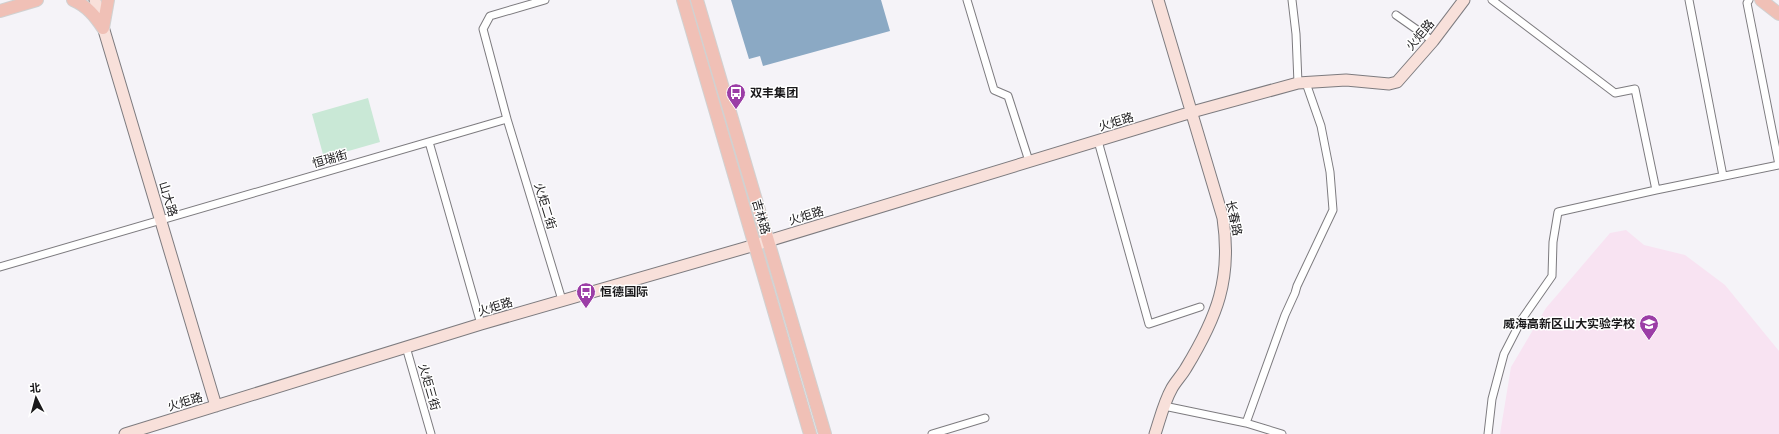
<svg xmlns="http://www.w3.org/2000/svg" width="1779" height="434" font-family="'Alegreya Sans','Noto Sans SC',sans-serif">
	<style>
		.education { fill: #f8e3f2 }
		.green { fill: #c9e8d6 }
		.water { fill: #8ba9c4 }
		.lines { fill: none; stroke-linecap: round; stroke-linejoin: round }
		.street-casing { stroke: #7d7b7f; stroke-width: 9 }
		.secondary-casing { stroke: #7d7b7f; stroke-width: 13 }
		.primary-casing { stroke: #d1d1d1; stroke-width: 14 }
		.street { stroke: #fff; stroke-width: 7 }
		.secondary { stroke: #f8e0da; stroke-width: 11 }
		.primary { stroke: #f0c0b6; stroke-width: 12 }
		.labels { text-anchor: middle; stroke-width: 3; stroke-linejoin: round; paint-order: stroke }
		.street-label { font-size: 12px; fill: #1a191b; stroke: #fff }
		.poi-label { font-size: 12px; font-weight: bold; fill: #1a191b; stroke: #fff; text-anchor: start }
	</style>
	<rect width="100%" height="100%" fill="#f5f3f8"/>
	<path class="education" d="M 1626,230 L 1644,245 L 1685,255 L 1725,285 L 1779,351 L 1779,434 L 1500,434 L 1511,367 L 1546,308 L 1610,233 Z"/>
	<path class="green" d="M 368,98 L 380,142 L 324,158 L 312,114 Z"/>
	<path class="water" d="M 731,0 L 881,0 L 890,31 L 763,66 L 760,56 L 749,59 Z"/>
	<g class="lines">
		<g class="street-casing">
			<path id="street" d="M 967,0 L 994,90 L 1008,96 L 1029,161
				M 1292,0 L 1296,34 L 1298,83
				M 1492,0 L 1615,93 L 1635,89 L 1656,190
				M 1689,0 L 1723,176
				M 1749,0 L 1747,3 L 1779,165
				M 1396,15 L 1433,41
				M 507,119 L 562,300
				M 1098,141 L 1149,324 L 1200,307
				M 429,142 L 481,324
				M 0,267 L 507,119 L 483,29 L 490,16 L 545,0
				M 406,347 L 431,434
				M 1164,406 L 1246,423 L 1282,434
				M 1246,423 L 1285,315 L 1295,293 L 1297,286 L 1333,210 L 1330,172 L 1321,126 L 1306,83
				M 932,434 L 985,418
				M 1488,434 L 1492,399 L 1504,354 L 1522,319 L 1552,276 L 1553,242 L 1558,212 L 1656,190 L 1779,165"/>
		</g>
		<g class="secondary-casing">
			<path id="secondary" d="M 95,0 L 216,406
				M 125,434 L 481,324 L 755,245 L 1192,112 L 1298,83 L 1346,80 L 1389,84 L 1397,82 L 1433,41 L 1464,0
				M 1155,434 C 1160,419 1164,402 1172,388 C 1176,381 1182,375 1186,368 C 1217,317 1232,279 1223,218 L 1158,0"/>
		</g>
		<g class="primary-casing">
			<path id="primary" d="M 73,0 C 87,6 95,16 103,28
				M 683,0 L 810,434
				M 697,0 L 825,434
				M 1761,0 L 1779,14
				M 0,11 L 37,0
				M 103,28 L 108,0"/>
		</g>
		<use href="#street" class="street"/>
		<use href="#secondary" class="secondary"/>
		<use href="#primary" class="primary"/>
	</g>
	<defs>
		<g id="bus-pin" transform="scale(1)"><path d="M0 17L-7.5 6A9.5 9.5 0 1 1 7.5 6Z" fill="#9b3da6" stroke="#fff"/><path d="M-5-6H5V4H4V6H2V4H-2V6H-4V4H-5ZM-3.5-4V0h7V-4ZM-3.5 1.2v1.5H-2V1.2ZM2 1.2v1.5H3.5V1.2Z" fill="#fff"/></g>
		<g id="school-pin" transform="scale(1)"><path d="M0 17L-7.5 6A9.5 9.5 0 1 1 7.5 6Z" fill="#9b3da6" stroke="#fff"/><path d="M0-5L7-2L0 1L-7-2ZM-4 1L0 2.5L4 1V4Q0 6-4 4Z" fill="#fff"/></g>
	</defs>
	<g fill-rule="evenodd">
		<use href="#bus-pin" x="736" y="93"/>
		<use href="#bus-pin" x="586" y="292"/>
		<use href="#school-pin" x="1649" y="324"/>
	</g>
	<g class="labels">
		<g class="street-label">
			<text transform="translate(1420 35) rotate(-50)" y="4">火炬路</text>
			<text transform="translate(1116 122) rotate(-17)" y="4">火炬路</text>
			<text transform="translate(330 159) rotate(-16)" y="4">恒瑞街</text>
			<text transform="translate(168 199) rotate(73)" y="4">山大路</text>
			<text transform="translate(545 206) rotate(73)" y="4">火炬二街</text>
			<text transform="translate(806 216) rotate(-17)" y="4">火炬路</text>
			<text transform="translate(761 217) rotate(74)" y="4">吉林路</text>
			<text transform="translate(1234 218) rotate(78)" y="4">长春路</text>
			<text transform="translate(495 307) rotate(-17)" y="4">火炬路</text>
			<text transform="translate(429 387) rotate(74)" y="4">火炬三街</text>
			<text transform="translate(185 402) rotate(-17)" y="4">火炬路</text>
		</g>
		<g class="poi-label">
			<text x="750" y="97">双丰集团</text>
			<text x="600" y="296">恒德国际</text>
			<text x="1635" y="328" text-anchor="end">威海高新区山大实验学校</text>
		</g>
	</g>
	<g transform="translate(36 398) rotate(354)" stroke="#ffffff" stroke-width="3" paint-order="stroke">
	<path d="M0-3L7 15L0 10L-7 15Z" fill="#1a191b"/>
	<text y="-6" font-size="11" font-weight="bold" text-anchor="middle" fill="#1a191b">北</text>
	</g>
</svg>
